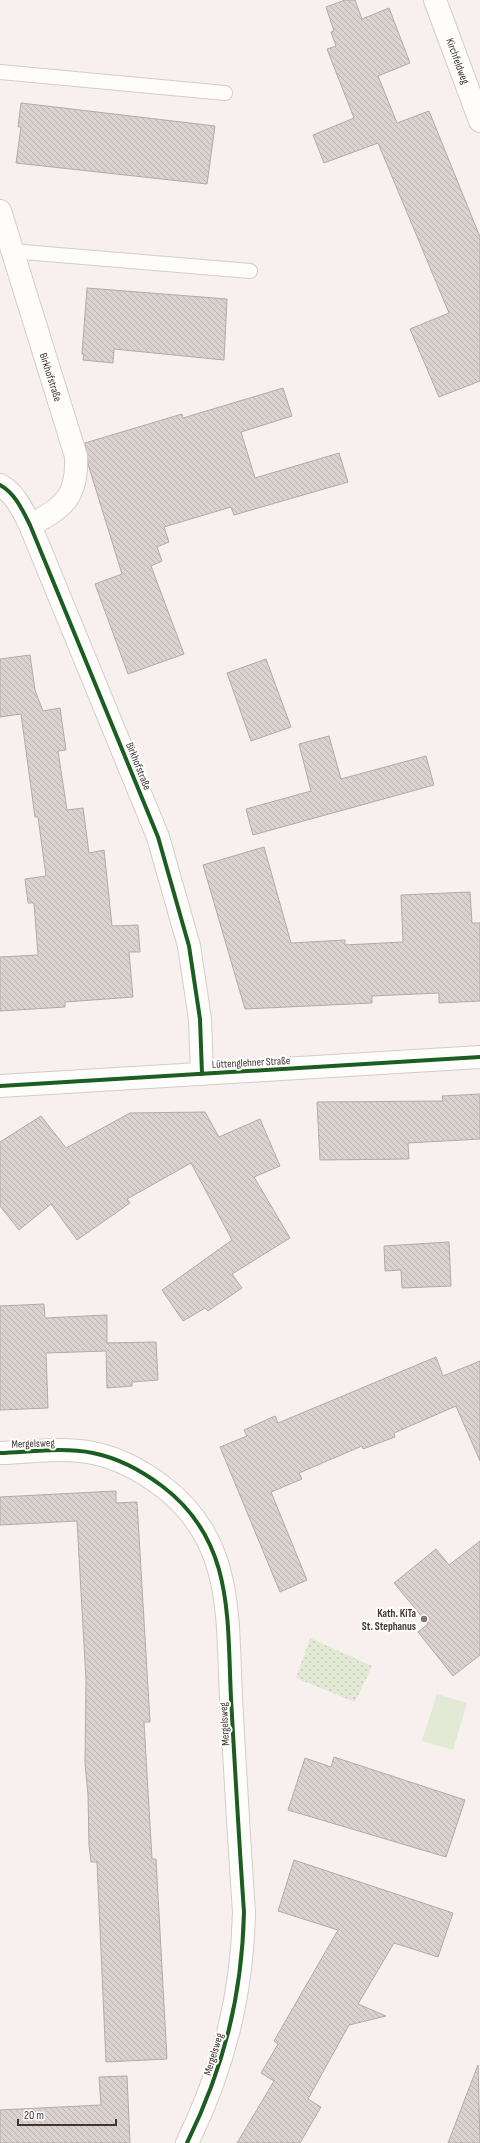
<svg xmlns="http://www.w3.org/2000/svg" width="480" height="2143" font-family="'Sofia Sans Condensed',sans-serif">
	<style>
		.grass { fill: url(#grass-dots) }
		.pitch { fill: #e2e9d4 }
		.building { fill: url(#building-back-hatch); stroke: #b3aba8 }
		.lines { fill: none; stroke-linecap: round; stroke-linejoin: round }
		.service-casing { stroke: #d5ccc9; stroke-width: 16 }
		.minor-casing { stroke: #d5ccc9; stroke-width: 24 }
		.tertiary-casing { stroke: #d5ccc9; stroke-width: 24 }
		.service { stroke: #fefdfc; stroke-width: 14 }
		.minor { stroke: #fefdfc; stroke-width: 22 }
		.tertiary { stroke: #fefdfc; stroke-width: 22 }
		.cycleway-casing { stroke: #fff; stroke-width: 6 }
		.cycleway { stroke: #1b5e20; stroke-width: 4 }
		.poi-dot { fill: #817672; stroke: #fff; stroke-width: 1.5 }
		.labels { text-anchor: middle; stroke-width: 4; stroke-linejoin: round; paint-order: stroke }
		.street-label { font-size: 11px; fill: #413530; stroke: #fff }
		.poi-label { font-size: 11px; font-weight: bold; fill: #413530; stroke: #fff; text-anchor: end }
	</style>
	<defs>
		<pattern id="grass-dots" width="8" height="8" patternUnits="userSpaceOnUse"><rect width="8" height="8" fill="#e2e9d4"/><path d="M2 2h.1M6 6h.1" fill="none" stroke="#c3c8b6" stroke-width="1.8" stroke-linecap="round"/></pattern>
		<pattern id="building-back-hatch" width="6" height="6" patternUnits="userSpaceOnUse"><rect width="6" height="6" fill="#dad2cf"/><path d="M-1 5l2 2M0 0l6 6M5-1l2 2" fill="none" stroke="#bcb5b2"/></pattern>
	</defs>
	<rect width="100%" height="100%" fill="#f7f0ee"/>
	<path class="grass" d="M 310,1638 L 372,1666 L 355,1702 L 296,1678 Z"/>
	<path class="pitch" d="M 437,1694 L 467,1703 L 453,1750 L 422,1741 Z"/>
	<path class="building" d="M 345,0 L 355,0 L 362,19 L 389,8 L 410,63 L 378,76 L 397,123 L 429,111 L 480,237 L 480,381 L 439,397 L 410,329 L 449,313 L 378,143 L 324,163 L 313,135 L 354,118 L 327,49 L 336,46 L 331,32 L 334,31 L 326,7 Z
		M 21,103 L 215,126 L 207,184 L 16,163 L 21,127 L 18,127 Z
		M 87,288 L 227,299 L 224,360 L 114,349 L 113,363 L 83,360 L 84,354 L 82,354 Z
		M 283,388 L 292,416 L 241,432 L 255,478 L 339,453 L 348,482 L 234,515 L 231,507 L 164,527 L 169,542 L 157,547 L 162,561 L 151,566 L 184,654 L 128,674 L 95,584 L 122,574 L 88,464 L 85,443 L 182,414 L 183,418 Z
		M 30,655 L 35,690 L 43,711 L 60,708 L 66,750 L 58,751 L 67,810 L 83,808 L 89,853 L 104,850 L 112,926 L 138,925 L 140,952 L 129,952 L 133,997 L 65,1002 L 65,1007 L 0,1011 L 0,957 L 38,955 L 34,903 L 28,903 L 25,879 L 46,876 L 38,817 L 35,817 L 21,714 L 0,717 L 0,659 Z
		M 266,659 L 291,727 L 251,741 L 227,673 Z
		M 329,736 L 341,779 L 426,756 L 434,785 L 253,835 L 246,809 L 311,791 L 299,744 Z
		M 264,847 L 291,943 L 345,940 L 345,945 L 403,942 L 401,895 L 470,892 L 472,923 L 480,923 L 480,1001 L 439,1003 L 439,993 L 372,996 L 372,1003 L 245,1009 L 203,865 Z
		M 480,1094 L 480,1139 L 408,1143 L 409,1159 L 320,1160 L 317,1102 L 443,1101 L 442,1096 Z
		M 205,1112 L 219,1137 L 260,1119 L 280,1166 L 254,1177 L 290,1238 L 232,1274 L 242,1288 L 208,1311 L 205,1308 L 183,1321 L 162,1290 L 232,1240 L 191,1163 L 127,1199 L 130,1203 L 77,1240 L 51,1204 L 19,1230 L 0,1206 L 0,1142 L 41,1116 L 66,1148 L 130,1113 Z
		M 449,1242 L 451,1286 L 402,1288 L 401,1270 L 385,1271 L 384,1246 Z
		M 44,1304 L 45,1318 L 107,1315 L 107,1343 L 156,1342 L 158,1380 L 132,1382 L 132,1386 L 107,1388 L 106,1351 L 46,1353 L 48,1408 L 0,1410 L 0,1306 Z
		M 436,1357 L 443,1376 L 480,1361 L 480,1461 L 456,1406 L 394,1433 L 395,1437 L 363,1449 L 362,1446 L 299,1473 L 302,1479 L 271,1492 L 307,1580 L 280,1592 L 220,1447 L 247,1436 L 244,1430 L 275,1416 L 278,1423 Z
		M 116,1491 L 116,1503 L 137,1502 L 150,1722 L 144,1722 L 148,1791 L 152,1859 L 156,1859 L 167,2059 L 106,2062 L 97,1862 L 91,1862 L 89,1846 L 88,1794 L 85,1764 L 86,1680 L 77,1521 L 0,1525 L 0,1497 Z
		M 480,1541 L 480,1655 L 453,1676 L 418,1632 L 428,1624 L 394,1583 L 436,1549 L 449,1565 Z
		M 334,1757 L 465,1800 L 446,1857 L 288,1810 L 305,1758 L 331,1767 Z
		M 294,1860 L 453,1913 L 438,1957 L 394,1943 L 358,2004 L 386,2016 L 349,2025 L 308,2099 L 321,2107 L 300,2143 L 237,2143 L 274,2081 L 261,2073 L 278,2044 L 274,2041 L 338,1930 L 278,1911 Z
		M 478,2065 L 480,2143 L 448,2143 Z
		M 127,2076 L 130,2143 L 0,2143 L 0,2110 L 101,2105 L 99,2077 Z"/>
	<g class="lines">
		<g class="service-casing">
			<path id="service" d="M 0,72 L 225,93
				M 11,251 L 250,271"/>
		</g>
		<g class="minor-casing">
			<path id="minor" d="M 435,0 L 480,121
				M 0,211 L 76,456 C 78,496 64,508 30,525
				M 0,485 C 15,493 23,511 30,525 L 158,837 L 189,946 L 200,1019 L 202,1074
				M 0,1453 C 30,1452 63,1447 93,1453 C 118,1458 142,1471 162,1486 C 234,1540 227,1617 231,1698 C 235,1769 239,1841 244,1912 C 242,1996 224,2067 187,2143"/>
		</g>
		<g class="tertiary-casing">
			<path id="tertiary" d="M 0,1086 L 480,1057"/>
		</g>
		<use href="#service" class="service"/>
		<use href="#minor" class="minor"/>
		<use href="#tertiary" class="tertiary"/>
		<g class="cycleway-casing">
			<path id="cycleway" d="M 0,485 C 15,493 23,511 30,525 L 158,837 L 189,946 L 200,1019 L 202,1074
				M 0,1086 L 480,1057
				M 0,1453 C 30,1452 63,1447 93,1453 C 118,1458 142,1471 162,1486 C 234,1540 227,1617 231,1698 C 235,1769 239,1841 244,1912 C 242,1996 224,2067 187,2143"/>
		</g>
		<use href="#cycleway" class="cycleway"/>
	</g>
	<circle class="poi-dot" cx="424" cy="1619" r="4"/>
	<g class="labels">
		<g class="street-label">
			<text transform="translate(458 61) rotate(70)" y="4">Kirchfeldweg</text>
			<text transform="translate(51 377) rotate(72)" y="4">Birkhofstraße</text>
			<text transform="translate(139 766) rotate(68)" y="4">Birkhofstraße</text>
			<text transform="translate(251 1062) rotate(-3)" y="4">Lüttenglehner Straße</text>
			<text transform="translate(33 1443) rotate(-2)" y="4">Mergelsweg</text>
			<text transform="translate(224 1724) rotate(-93)" y="4">Mergelsweg</text>
			<text transform="translate(213 2054) rotate(-73)" y="4">Mergelsweg</text>
		</g>
		<g class="poi-label">
			<text x="416" y="1617">Kath. KiTa<tspan x="416" dy="13">St. Stephanus</tspan></text>
		</g>
	</g>
	<path d="M18 2119v6h98v-6" fill="none" stroke="#413530" stroke-width="2"/>
	<text x="24" y="2119" font-size="12" fill="#413530" stroke="#ffffff" stroke-width="3" paint-order="stroke">20 m</text>
</svg>
